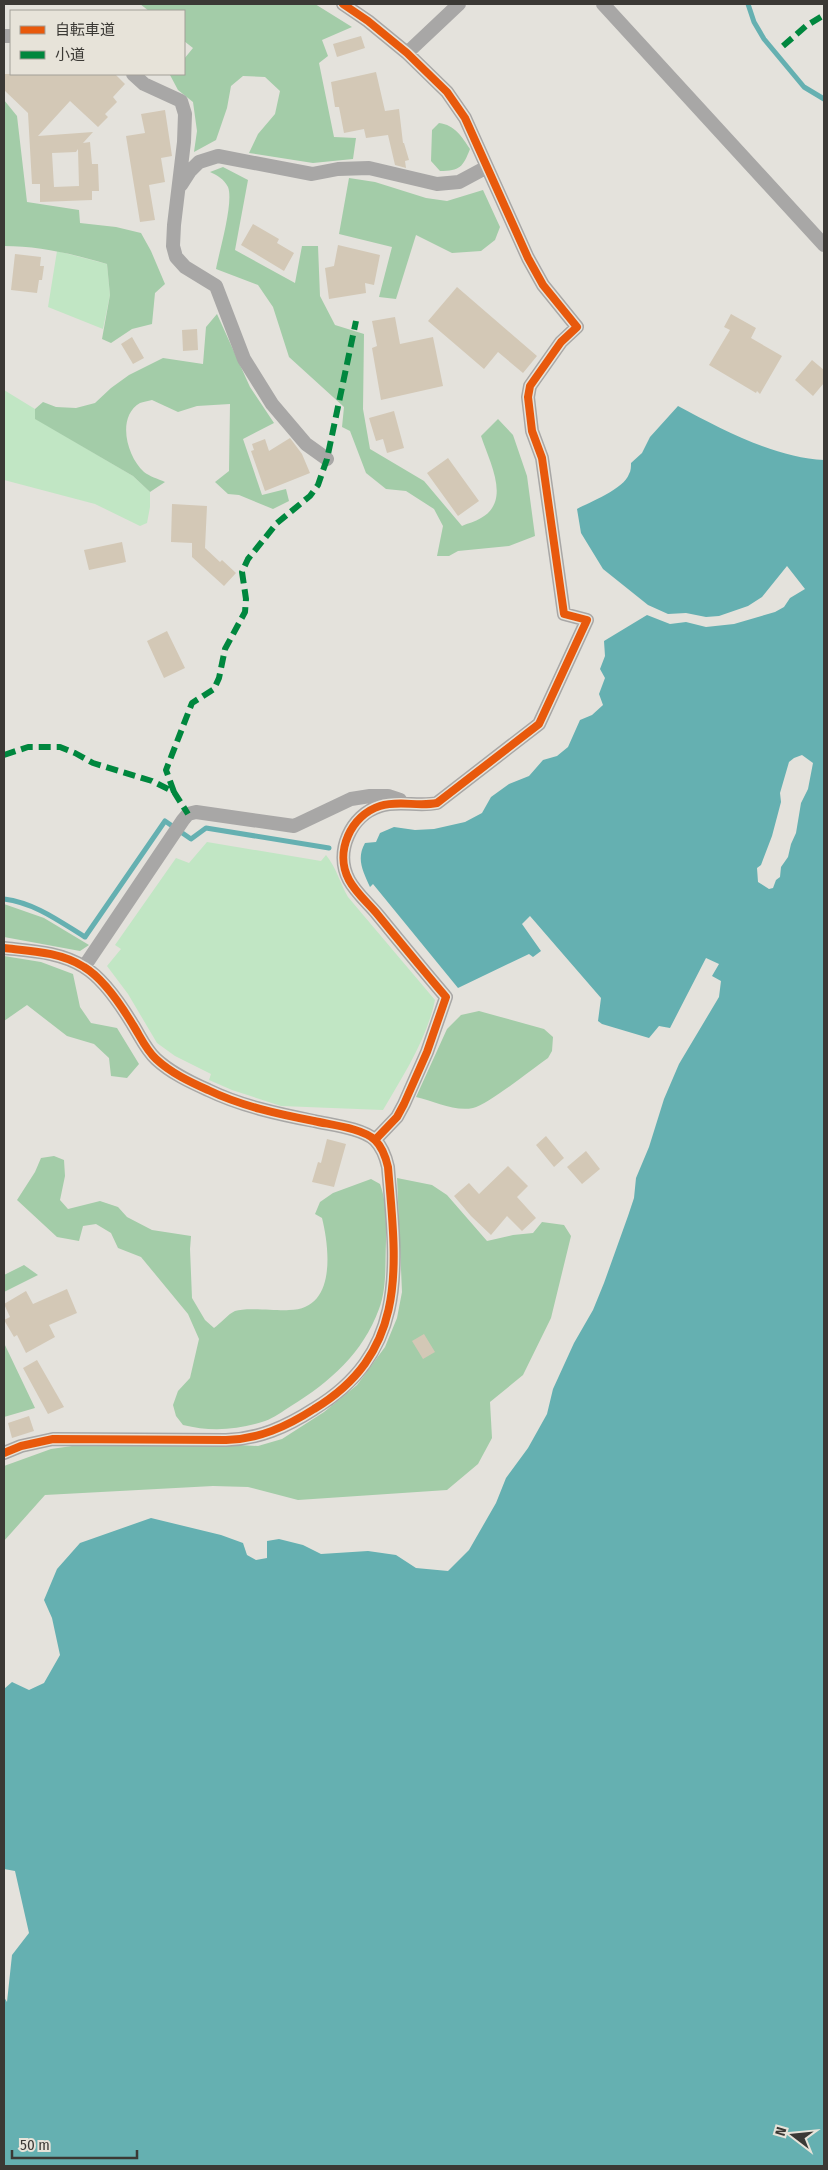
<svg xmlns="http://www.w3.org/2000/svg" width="828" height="2170" font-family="'Fira Sans Condensed','Noto Sans JP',sans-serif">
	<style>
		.green { fill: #c1e6c4 }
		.forest { fill: #a3cca8 }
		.water { fill: #65b0b1 }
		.pier { fill: #e4e2dc }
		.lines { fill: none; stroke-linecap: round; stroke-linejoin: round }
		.stream { stroke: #65b0b1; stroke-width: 5 }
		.building { fill: #d3c8b6; fill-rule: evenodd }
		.street { stroke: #a8a7a6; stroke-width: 14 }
		.quiet { stroke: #00873e; stroke-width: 6; stroke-dasharray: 12 6; stroke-linecap: butt }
		.cycleway-casing { stroke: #e7e3d9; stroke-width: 11 }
		.cycleway { stroke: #e8590c; stroke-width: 8 }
	</style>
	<rect width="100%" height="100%" fill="#e4e2dc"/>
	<path class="green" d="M 57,251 L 107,264 L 110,295 L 103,329 L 48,307 Z
		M 4,390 L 35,409 L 36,419 L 133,476 L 150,492 L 150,507 L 147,523 L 140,526 L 95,504 L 4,480 Z
		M 207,842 L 321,861 L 326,855 C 336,867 340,883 348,897 L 435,1000 C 427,1039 403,1076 383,1110 L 281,1106 L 232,1090 L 209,1080 L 211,1074 L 175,1056 L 157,1043 L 128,994 L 107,966 L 121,949 L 115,945 L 176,858 L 189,863 Z"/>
	<path class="forest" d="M 140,4 L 315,4 L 352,27 L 322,40 L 328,56 L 319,63 L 334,137 L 356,138 L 353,159 L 313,163 L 249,153 L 258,134 L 275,114 L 280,91 L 265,77 L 243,76 L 231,86 L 227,108 L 216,140 L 194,152 L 197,131 L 193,102 L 178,90 L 170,75 L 184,74 L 184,59 L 193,48 L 184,41 L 184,11 L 149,11 Z
		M 4,100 L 17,116 L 27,202 L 79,210 L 80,223 L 116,227 L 141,233 L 151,251 L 165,284 L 155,293 L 152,324 L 132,329 L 111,343 L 102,339 L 110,295 L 107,264 C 73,254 39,246 4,246 Z
		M 439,123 C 455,125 462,137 470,149 C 463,167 460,171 440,171 L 431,161 L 432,130 Z
		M 223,167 L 248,180 L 235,250 L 295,283 L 302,246 L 318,246 L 320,296 L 335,325 L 364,334 L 363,409 L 370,449 L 424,481 L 462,526 C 468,523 475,522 481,518 C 512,501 489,461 481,436 L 498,419 L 513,435 L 527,476 L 535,536 L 509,546 L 458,551 L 449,556 L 437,556 L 443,526 L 434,509 L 406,491 L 386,489 L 366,473 L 350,431 L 342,427 L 344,407 L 289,357 L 273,307 L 258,285 L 216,269 C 219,252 234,202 228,187 C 224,179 217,175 210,172 Z
		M 349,178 L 375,182 L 426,198 L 447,201 L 483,190 L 500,227 L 495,240 L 481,251 L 452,253 L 416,235 L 396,299 L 379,297 L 392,247 L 339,234 Z
		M 217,314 L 250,387 L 274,423 L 243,439 L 262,495 L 286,489 L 289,501 L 273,509 L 239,495 L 228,494 L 215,482 L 229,471 L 230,404 L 197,406 L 178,412 L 152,400 C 148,401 143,402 140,403 C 116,417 127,457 144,472 C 149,476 158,479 165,482 L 150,492 L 133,476 L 35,419 L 35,409 L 43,402 L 56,407 L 76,408 L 95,403 L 111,388 L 129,375 L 163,358 L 203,364 L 206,327 Z
		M 4,904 L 44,918 L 89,945 L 80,951 L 4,937 Z
		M 4,956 L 41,962 L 73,974 L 80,1007 L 91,1023 L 117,1028 L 139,1064 L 127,1078 L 111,1076 L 109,1058 L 94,1044 L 67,1036 L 27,1005 L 4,1021 Z
		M 479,1011 L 544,1029 L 553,1037 L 552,1051 L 548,1058 C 532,1069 489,1104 473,1108 C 455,1112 434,1101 416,1097 L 447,1029 L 461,1015 Z
		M 54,1156 L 64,1160 L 65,1176 L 60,1200 L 68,1209 L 100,1201 L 118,1207 L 127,1217 L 152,1230 L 191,1236 L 190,1249 L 192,1298 L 205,1320 L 214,1328 C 220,1324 228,1314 235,1311 C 246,1307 276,1311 289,1310 C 336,1310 330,1250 322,1218 L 315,1214 L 320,1202 L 333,1193 L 371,1179 L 380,1184 C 387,1203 386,1221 386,1241 C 385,1263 387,1288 379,1309 C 363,1353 330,1382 291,1406 C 283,1411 274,1418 265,1421 C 238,1430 211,1432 183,1425 L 176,1416 L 173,1405 L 178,1391 L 190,1378 L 199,1339 L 188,1314 L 141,1257 L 118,1248 L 111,1233 L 96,1224 L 83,1226 L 79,1241 L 57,1237 L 17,1200 L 35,1172 L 41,1158 Z
		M 397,1178 L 432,1185 L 447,1195 L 487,1241 L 513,1235 L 533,1233 L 542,1222 L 564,1225 L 571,1236 L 551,1318 L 523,1375 L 490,1402 L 492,1438 L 478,1464 L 447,1490 L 298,1500 L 248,1487 L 213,1486 L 45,1495 L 4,1541 L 4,1466 L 51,1449 L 72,1446 L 207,1443 L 258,1446 L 282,1439 L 324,1412 L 357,1385 L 385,1347 L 397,1318 L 402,1292 Z
		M 24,1265 L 38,1275 L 4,1292 L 4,1275 Z
		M 4,1343 L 35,1408 L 4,1417 Z"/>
	<path class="water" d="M 678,406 C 721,429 775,458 824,460 L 824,2166 L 4,2166 L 4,1997 L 7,2002 L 12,1955 L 29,1933 L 15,1871 L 4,1869 L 4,1689 L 12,1682 L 29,1690 L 44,1683 L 60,1655 L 52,1618 L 44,1600 L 57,1569 L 80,1543 L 151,1518 L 221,1535 L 243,1543 L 247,1555 L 256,1560 L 267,1558 L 267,1541 L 279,1539 L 303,1545 L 321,1554 L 368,1551 L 396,1555 L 416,1568 L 448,1571 L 469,1550 L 496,1503 L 506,1478 L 528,1448 L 547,1414 L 553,1389 L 574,1343 L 593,1310 L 604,1283 L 628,1216 L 634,1198 L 636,1178 L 649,1147 L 664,1099 L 679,1064 L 719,997 L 721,981 L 712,976 L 719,964 L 706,958 L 670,1028 L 659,1026 L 649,1038 L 602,1024 L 598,1021 L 601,998 L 530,916 L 522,924 L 541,951 L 533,957 L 529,954 L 458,988 L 373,884 L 370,887 C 363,871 356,859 365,843 L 376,842 L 380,833 L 394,827 L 415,830 L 434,829 L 465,822 L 482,813 L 491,797 L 509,784 L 529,776 L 543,760 L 557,756 L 568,747 L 580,720 L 592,715 L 603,705 L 599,694 L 605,678 L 600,669 L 605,656 L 604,641 L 647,615 L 670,624 L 686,622 L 706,627 L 734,624 L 775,612 L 784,607 L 790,598 L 805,589 L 787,566 L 762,597 L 748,606 L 719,616 L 706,617 L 686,613 L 668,614 L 648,605 L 603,569 L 581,533 L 577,509 C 590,502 624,489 629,474 C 631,471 631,466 631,463 L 642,453 L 650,437 Z"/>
	<path class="pier" d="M 802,755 L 813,763 L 808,789 L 801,803 L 796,833 L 791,844 L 788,857 L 781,867 L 780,877 L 776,880 L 773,888 L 769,889 L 758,882 L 757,868 L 761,865 L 772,836 L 781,802 L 780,793 L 789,762 L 794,758 Z"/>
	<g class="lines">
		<path class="stream" d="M 748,4 L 754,22 L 764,39 L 804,87 L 824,99
			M 4,899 C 35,903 59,921 85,937 L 165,821 L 191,839 L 206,828 L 329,848"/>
	</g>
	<path class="building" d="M 361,36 L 365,48 L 337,57 L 333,44 Z
		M 376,72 L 385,111 L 399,109 L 403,143 L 404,143 L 409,160 L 405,161 L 406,168 L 395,165 L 388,135 L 366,138 L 364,129 L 344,133 L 339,107 L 335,107 L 331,82 Z
		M 4,74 L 115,74 L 125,84 L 113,97 L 117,102 L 105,114 L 108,117 L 98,127 L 70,101 L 38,136 L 93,132 L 83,143 L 90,142 L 92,164 L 98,164 L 99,191 L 92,191 L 92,200 L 40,202 L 40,184 L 32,184 L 28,113 L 4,90 ZM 78,149 L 79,186 L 54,187 L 52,153 L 76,152 Z
		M 165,110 L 172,156 L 161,158 L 165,182 L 149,185 L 155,220 L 140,222 L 126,136 L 145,133 L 141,114 Z
		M 253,224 L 279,239 L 277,243 L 294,253 L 284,271 L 241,245 Z
		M 338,245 L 380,255 L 374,285 L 365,283 L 366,293 L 329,299 L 325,268 L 334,266 Z
		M 15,254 L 41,257 L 40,266 L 44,266 L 42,280 L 39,280 L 37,293 L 11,290 Z
		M 457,287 L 537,356 L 523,373 L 498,352 L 484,369 L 428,321 Z
		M 731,314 L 756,328 L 751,338 L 782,356 L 760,394 L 757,391 L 756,393 L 709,365 L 730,330 L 724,327 Z
		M 395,317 L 400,344 L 433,337 L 443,386 L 381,400 L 372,348 L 377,346 L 372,321 Z
		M 197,329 L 198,350 L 183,351 L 182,330 Z
		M 132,337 L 144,358 L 133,364 L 121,344 Z
		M 812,360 L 824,370 L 824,383 L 813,396 L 795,380 Z
		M 394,411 L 404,448 L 387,453 L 383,439 L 376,441 L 369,418 Z
		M 290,438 L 302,454 L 310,473 L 265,491 L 251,451 L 254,450 L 252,444 L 265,439 L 269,451 Z
		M 448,458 L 479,501 L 458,516 L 427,473 Z
		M 172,504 L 207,506 L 205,548 L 220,562 L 222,560 L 236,573 L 224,586 L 192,557 L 192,543 L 171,542 Z
		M 122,542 L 126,562 L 89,570 L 84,550 Z
		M 167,631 L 185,668 L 164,678 L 147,641 Z
		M 546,1136 L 564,1158 L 554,1167 L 536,1145 Z
		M 327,1139 L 346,1144 L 334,1187 L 312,1182 L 318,1162 L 321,1163 Z
		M 586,1151 L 600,1169 L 582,1184 L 567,1167 Z
		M 508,1166 L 528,1186 L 517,1197 L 536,1218 L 522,1231 L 507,1216 L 491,1235 L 471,1216 L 454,1196 L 469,1183 L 479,1194 Z
		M 67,1289 L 77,1313 L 49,1325 L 55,1337 L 26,1353 L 17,1335 L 14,1337 L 4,1320 L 10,1317 L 4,1304 L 26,1291 L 33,1304 Z
		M 424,1334 L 435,1352 L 423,1359 L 412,1341 Z
		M 37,1360 L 64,1407 L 48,1414 L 23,1368 Z
		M 29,1416 L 34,1431 L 12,1438 L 8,1423 Z"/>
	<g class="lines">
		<path class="street" d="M 343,4 L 368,21 L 407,53 L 447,92 L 465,118 L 528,258 L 543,285 L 577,327 L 561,342 L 530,386 L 528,397 L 532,431 L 542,458 L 564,614 L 587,620 L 539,724 L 437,803 C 418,807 399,800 380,806 C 351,815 334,852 349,880 C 356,893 369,904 378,915 C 401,943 423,970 446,997 L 427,1052 L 404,1104 L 397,1117 L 375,1140
			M 603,4 L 824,245
			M 4,36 L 11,36
			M 407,53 L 459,4
			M 133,74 L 144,84 L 181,101 L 185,114 L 184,142 L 174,225 L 173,246 L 176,257 L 185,267 L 216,286 L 244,359 L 272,404 L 306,444 L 327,459
			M 181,185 L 190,171 L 199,162 L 218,156 L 312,174 L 338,169 L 369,168 L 437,184 L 459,182 L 487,167
			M 4,948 C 31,951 61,952 84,967 C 104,979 121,1005 133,1025 C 140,1036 146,1050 156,1059 C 171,1073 190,1082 208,1090 C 241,1106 278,1114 314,1121 C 331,1125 362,1128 375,1140 C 382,1147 386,1158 388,1167 C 396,1264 410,1351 314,1409 C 286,1427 259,1439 226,1440 L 53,1439 L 21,1446 L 4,1453
			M 84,967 L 183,820 L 188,814 L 196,812 L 294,826 L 351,799 L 370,796 L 388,796 L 400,800"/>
		<path class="quiet" d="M 783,46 L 806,26 L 824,15
			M 4,755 L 28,747 L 60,747 L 75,753 L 93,763 L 152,781 L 174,792 L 188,814
			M 174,792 L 166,770 L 192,703 L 214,689 L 219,678 L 225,649 L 245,612 L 246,599 L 242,572 L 248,559 L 277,523 L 310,496 L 318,485 L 327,459 L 356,321"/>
		<g class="cycleway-casing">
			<path id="cycleway" d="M 343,4 L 368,21 L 407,53 L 447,92 L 465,118 L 528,258 L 543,285 L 577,327 L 561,342 L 530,386 L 528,397 L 532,431 L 542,458 L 564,614 L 587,620 L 539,724 L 437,803 C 418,807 399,800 380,806 C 351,815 334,852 349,880 C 356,893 369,904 378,915 C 401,943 423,970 446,997 L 427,1052 L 404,1104 L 397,1117 L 375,1140
				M 4,948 C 31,951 61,952 84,967 C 104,979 121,1005 133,1025 C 140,1036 146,1050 156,1059 C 171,1073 190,1082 208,1090 C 241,1106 278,1114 314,1121 C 331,1125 362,1128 375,1140 C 382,1147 386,1158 388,1167 C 396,1264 410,1351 314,1409 C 286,1427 259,1439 226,1440 L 53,1439 L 21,1446 L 4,1453"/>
		</g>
		<use href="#cycleway" class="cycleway"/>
	</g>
	<rect width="828" height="2170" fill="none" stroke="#3b3935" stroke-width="10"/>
	<rect x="10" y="10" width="175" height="65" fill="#e7e3d9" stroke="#a29f97"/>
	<rect x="20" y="26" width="25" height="8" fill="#e8590c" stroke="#a29f97"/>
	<text x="55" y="35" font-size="15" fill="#3b3935">自転車道</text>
	<rect x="20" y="51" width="25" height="8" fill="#00873e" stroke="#a29f97"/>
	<text x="55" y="60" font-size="15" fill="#3b3935">小道</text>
	<g transform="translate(793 2135) rotate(286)" stroke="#e7e3d9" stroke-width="4" paint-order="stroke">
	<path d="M0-4L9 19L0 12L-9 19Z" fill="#3b3935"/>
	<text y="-8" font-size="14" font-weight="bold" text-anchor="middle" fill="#3b3935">N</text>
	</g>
	<path d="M12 2150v8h125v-8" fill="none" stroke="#3b3935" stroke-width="2.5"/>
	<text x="20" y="2150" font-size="15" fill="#3b3935" stroke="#e7e3d9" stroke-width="4" paint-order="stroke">50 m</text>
</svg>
